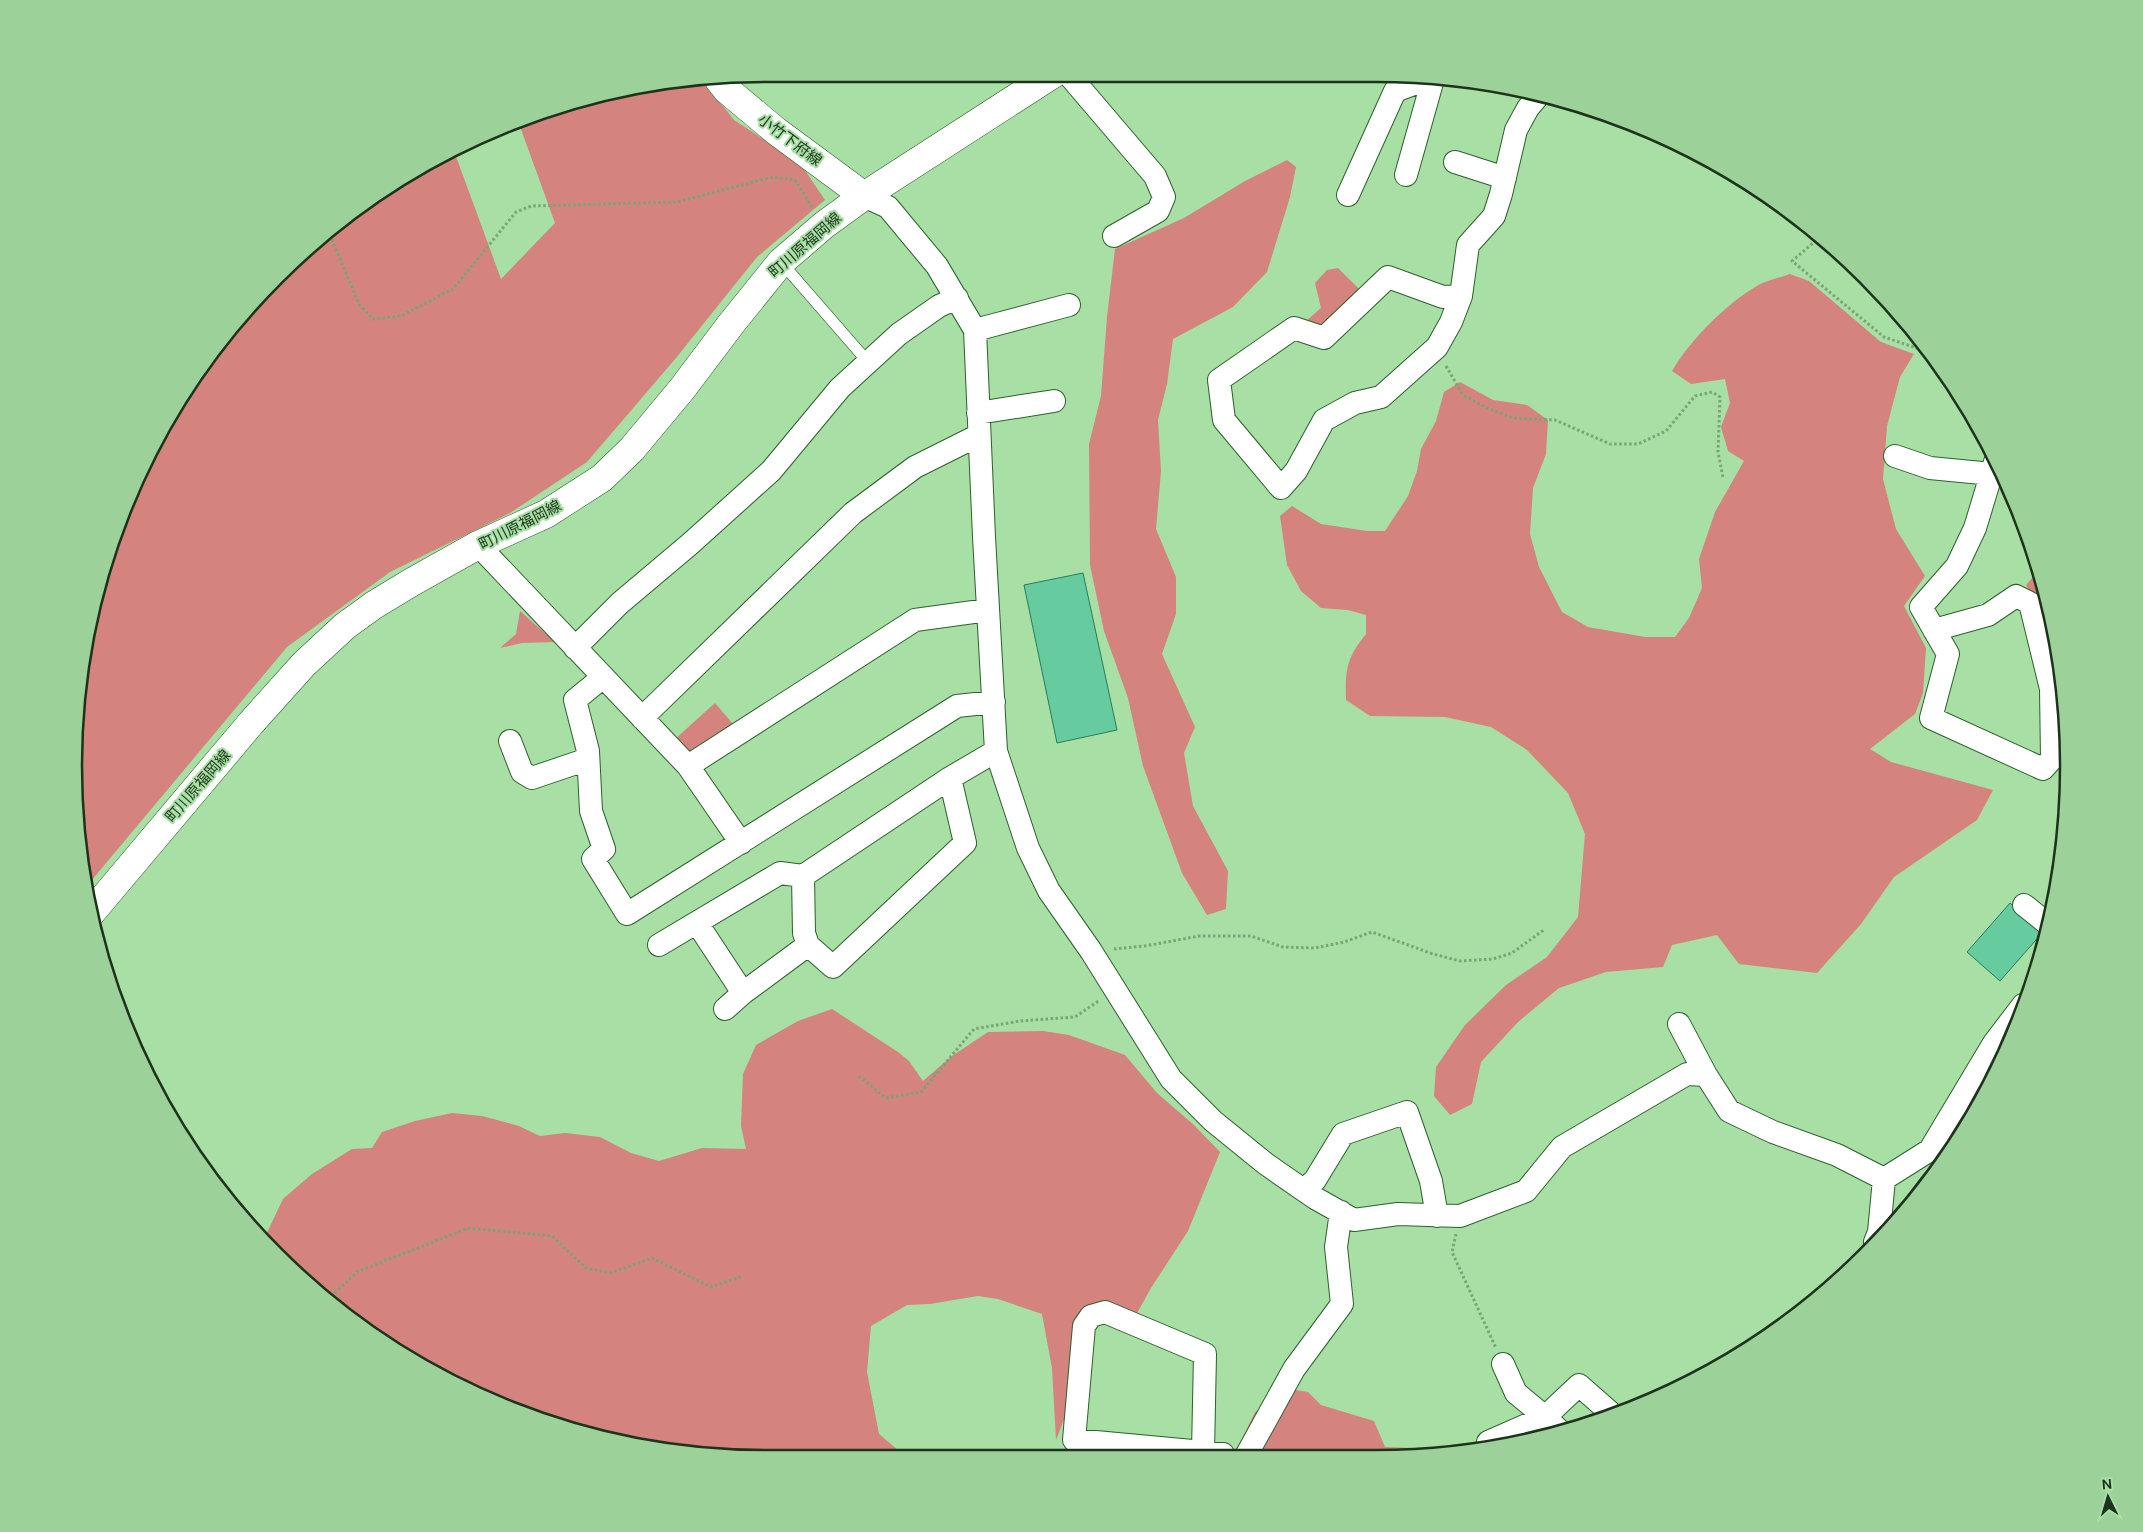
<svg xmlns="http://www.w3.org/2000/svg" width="2143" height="1532" font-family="'DM Sans','Noto Sans JP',sans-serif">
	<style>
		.green { fill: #d5837e }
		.building { fill: #67cba0; stroke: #267d5b }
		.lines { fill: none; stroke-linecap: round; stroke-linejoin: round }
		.service-casing { stroke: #2d602c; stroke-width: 12 }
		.minor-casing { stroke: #2d602c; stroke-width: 24 }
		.secondary-casing { stroke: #2d602c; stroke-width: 29 }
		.path { stroke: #79a576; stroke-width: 3; stroke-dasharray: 2.5 2.5; stroke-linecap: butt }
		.service { stroke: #fff; stroke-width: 11 }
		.minor { stroke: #fff; stroke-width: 22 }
		.secondary { stroke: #fff; stroke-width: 28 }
		.labels { text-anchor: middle; stroke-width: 4; stroke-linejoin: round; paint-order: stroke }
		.street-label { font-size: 15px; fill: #1d331c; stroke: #a7dfa4 }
		.rim { fill: none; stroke: #1d331c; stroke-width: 2.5 }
	</style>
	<rect width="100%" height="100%" fill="#a7dfa4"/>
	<path class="green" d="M 704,82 L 734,120 L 800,163 L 825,200 L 757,257 L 676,358 L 587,462 L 510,513 L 390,572 L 287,647 L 86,887 L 80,857 L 80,675 L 127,501 L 167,420 L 245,310 L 382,190 L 454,151 L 501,279 L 555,223 L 518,121 L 587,97 Z
		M 1287,160 L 1296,167 L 1290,197 L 1267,272 L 1233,307 L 1173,339 L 1167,384 L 1158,420 L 1161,471 L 1156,529 L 1176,577 L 1176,614 L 1162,654 L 1195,727 L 1184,753 L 1193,806 L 1228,871 L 1226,909 L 1207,915 L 1182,873 L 1143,766 L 1128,698 L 1104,631 L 1090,565 L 1089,444 L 1101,396 L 1107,317 L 1115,249 L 1184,218 L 1245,181 Z
		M 1338,268 L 1362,292 L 1329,327 L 1305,322 L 1321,308 L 1315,283 L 1327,270 Z
		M 1790,274 L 1809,281 L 1881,342 L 1914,354 L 1900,377 L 1887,426 L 1883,479 L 1896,529 L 1925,576 L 1904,606 L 1926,648 L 1923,693 L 1915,714 L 1870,749 L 1891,762 L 1993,790 L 1977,820 L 1894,877 L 1861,924 L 1817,973 L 1739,964 L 1717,935 L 1672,945 L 1663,967 L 1606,972 L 1559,988 L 1518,1022 L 1481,1062 L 1472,1104 L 1450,1115 L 1434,1096 L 1436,1067 L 1465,1025 L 1506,985 L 1547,957 L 1578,917 L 1585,834 L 1568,793 L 1527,750 L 1491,727 L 1445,717 L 1370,716 L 1346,700 C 1345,670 1347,657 1366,634 L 1366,615 L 1348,610 L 1321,608 L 1301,591 L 1287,565 L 1280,516 L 1292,506 L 1321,524 L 1367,531 L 1385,531 L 1408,496 L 1417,471 L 1421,449 L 1436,421 L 1444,392 L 1460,382 L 1493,400 L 1527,405 L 1548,420 L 1546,454 L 1533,488 L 1530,534 L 1539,567 L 1562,612 L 1588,627 L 1645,637 L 1675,637 L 1689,618 L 1702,588 L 1699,559 L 1715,512 L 1744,461 L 1728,451 L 1721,427 L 1730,403 L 1725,379 L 1691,384 L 1672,371 C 1690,340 1726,304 1757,286 C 1766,280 1780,278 1790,274 Z
		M 2039,570 L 2045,597 L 2034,599 L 2026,585 Z
		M 520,611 L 555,642 L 522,643 L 500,648 L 516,634 Z
		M 715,703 L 733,724 L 689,756 L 674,740 Z
		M 832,1009 L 898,1052 L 909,1061 L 923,1081 L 952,1056 L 988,1032 L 1043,1031 L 1069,1035 L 1125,1055 L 1157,1093 L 1194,1125 L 1220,1152 L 1188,1231 L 1151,1288 L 1136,1315 L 1100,1307 L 1075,1391 L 1056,1440 L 1052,1368 L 1042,1314 L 998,1299 L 978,1296 L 930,1304 L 907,1305 L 871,1326 L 867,1372 L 879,1434 L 905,1456 L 721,1457 L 587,1435 L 460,1387 L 345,1315 L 264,1239 L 283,1199 L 312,1174 L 352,1149 L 372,1148 L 382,1132 L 415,1121 L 452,1113 L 482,1116 L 519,1126 L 540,1136 L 565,1133 L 600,1137 L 631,1153 L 659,1161 L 702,1148 L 746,1149 L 741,1126 L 743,1074 L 756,1045 L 798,1021 Z
		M 1289,1389 L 1308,1392 L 1321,1405 L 1374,1421 L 1385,1447 L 1477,1450 L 1468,1452 L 1235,1454 L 1255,1412 Z"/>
	<path class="building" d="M 1083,573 L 1117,730 L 1057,743 L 1024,585 Z
		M 2010,903 L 2043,932 L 2000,981 L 1967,952 Z"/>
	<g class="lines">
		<g class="service-casing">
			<path id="service" d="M 781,262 L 868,362"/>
		</g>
		<g class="minor-casing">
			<path id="minor" d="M 1068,74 L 1155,176 L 1164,197 L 1158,211 L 1114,236
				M 1455,162 L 1505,178
				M 1406,175 L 1433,79
				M 1348,195 L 1395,91 L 1427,79
				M 864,196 L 888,207 L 937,266 L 975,330 L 984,537 L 996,751 L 1028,848 L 1049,891 L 1091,951 L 1171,1079 L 1213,1121 L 1266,1164 L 1315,1198 L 1354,1220 L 1398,1214 L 1460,1216 L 1526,1191 L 1562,1147 L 1687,1074 L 1706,1075 L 1729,1111 L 1773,1132 L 1837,1155 L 1884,1179
				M 1461,296 L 1443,297 L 1388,277 L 1324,338 L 1294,328 L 1219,380 L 1224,420 L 1281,488 L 1296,471 L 1324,420 L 1355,403 L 1381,397 L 1437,347 L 1451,322 L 1461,296 L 1468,245 L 1494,216 L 1501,194 L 1516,130 L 1528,108 L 1539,95
				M 975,330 L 1069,305
				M 978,413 L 1054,401
				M 1895,456 L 1930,468 L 1992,474
				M 478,545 L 688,766 L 915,620 L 988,610
				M 1934,630 L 1988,615 L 2016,596 L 2030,603 L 2051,689 L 2052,759 L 2043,769 L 1931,718 L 1948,654 L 1921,607 L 1957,566 L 1975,528 L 1995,462
				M 575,648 L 620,603 L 690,544 L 771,471 L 840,388 L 899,334 L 939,306 L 957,298
				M 602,678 L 575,700 L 588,751 L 591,811 L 604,849 L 593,859 L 627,914 L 957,706 L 994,702
				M 642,718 L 853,513 L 915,467 L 979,435
				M 510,741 L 522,772 L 532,778 L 588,759
				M 688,766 L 741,843
				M 803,876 L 804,933 L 808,945 L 833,967 L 965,843 L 950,778
				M 2024,905 L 2049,925
				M 697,923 L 743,993
				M 659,945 L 780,873 L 803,876 L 950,778 L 996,751
				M 725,1009 L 743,993 L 808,945
				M 1679,1024 L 1706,1075
				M 1884,1179 L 1930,1150 L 1994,1043 L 2023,1005
				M 1304,1190 L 1315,1180 L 1343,1134 L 1407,1112 L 1431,1181 L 1437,1216
				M 1875,1242 L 1879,1232 L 1884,1179
				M 1562,1433 L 1545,1417 L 1579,1385 L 1612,1414
				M 1488,1442 L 1545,1417 L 1516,1393 L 1503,1364
				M 1203,1452 L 1205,1354 L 1105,1312 L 1091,1316 L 1084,1326 L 1074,1440 L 1203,1452 L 1223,1454
				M 1247,1454 L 1294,1369 L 1342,1304 L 1336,1247 L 1341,1212"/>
		</g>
		<g class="secondary-casing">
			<path id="secondary" d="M 719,80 L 727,90 L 776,131 L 864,196
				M 91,913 L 251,723 L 304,664 L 345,626 L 374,605 L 412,582 L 478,545 L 546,514 L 602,478 L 632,449 L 682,389 L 731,324 L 781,262 L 824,225 L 864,196 L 1053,74"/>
		</g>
		<path class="path" d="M 330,235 L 359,304 L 373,319 L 401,316 L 453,289 L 516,212 L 531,206 L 677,202 L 773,177 L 795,180 L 812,207
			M 1820,237 L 1792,261 L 1884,337 L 1928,352
			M 1446,366 L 1463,395 L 1485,407 L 1513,418 L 1555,420 L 1610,444 L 1638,444 L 1666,431 L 1695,396 L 1712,392 L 1720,397 L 1718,452 L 1723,477
			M 1114,949 L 1145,946 L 1199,936 L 1251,936 L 1283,947 L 1315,948 L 1344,942 L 1372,932 L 1433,954 L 1460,961 L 1493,959 L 1512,953 L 1545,929
			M 859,1076 L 886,1098 L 921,1092 L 974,1029 L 1020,1021 L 1075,1017 L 1100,1000
			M 1456,1234 L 1452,1252 L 1496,1348
			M 326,1298 L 338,1290 L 357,1272 L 468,1228 L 552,1236 L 586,1268 L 611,1273 L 652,1258 L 711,1287 L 743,1276"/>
		<use href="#service" class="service"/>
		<use href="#minor" class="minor"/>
		<use href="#secondary" class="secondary"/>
	</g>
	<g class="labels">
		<g class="street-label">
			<text transform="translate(790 140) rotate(37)" y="5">小竹下府線</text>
			<text transform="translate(805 245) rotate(-41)" y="5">町川原福岡線</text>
			<text transform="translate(520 525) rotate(-27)" y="5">町川原福岡線</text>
			<text transform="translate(198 786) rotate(-49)" y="5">町川原福岡線</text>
		</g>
	</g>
	<path d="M0 0H2143V1532H0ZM766 82H1376A684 684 0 0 1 2060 766V766A684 684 0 0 1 1376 1450H766A684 684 0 0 1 82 766V766A684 684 0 0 1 766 82Z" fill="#9cd199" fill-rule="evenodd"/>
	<path class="rim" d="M766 82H1376A684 684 0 0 1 2060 766V766A684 684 0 0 1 1376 1450H766A684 684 0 0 1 82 766V766A684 684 0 0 1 766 82Z"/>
	<g transform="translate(2108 1497) rotate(355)" stroke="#a7dfa4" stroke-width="4" paint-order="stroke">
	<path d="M0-4L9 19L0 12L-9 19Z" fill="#1d331c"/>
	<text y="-8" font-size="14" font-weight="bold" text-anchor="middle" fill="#1d331c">N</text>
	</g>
</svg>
